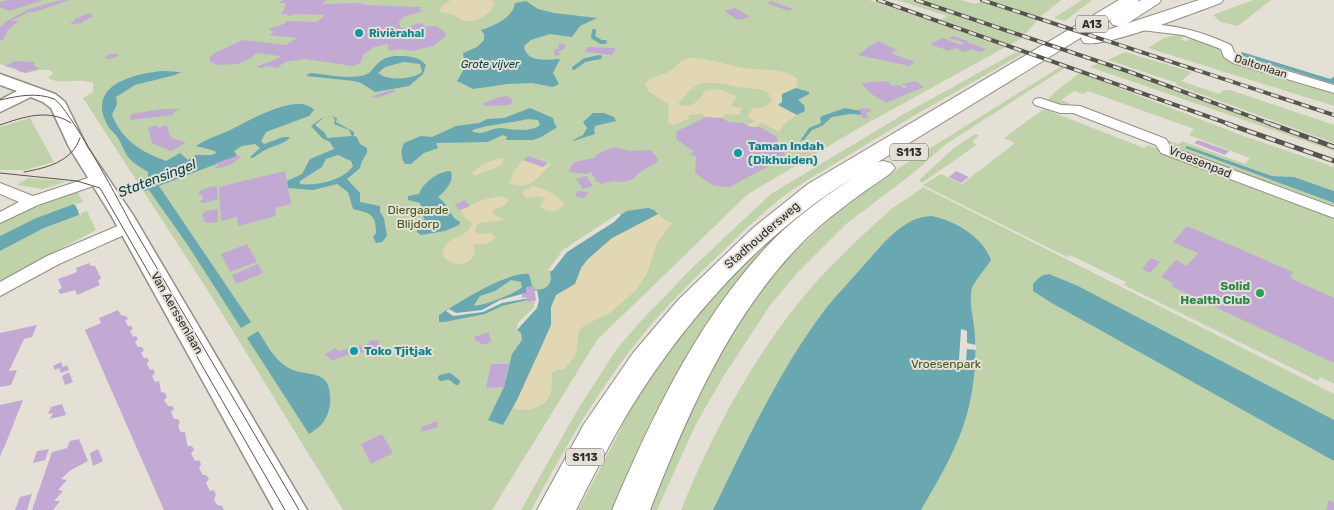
<svg xmlns="http://www.w3.org/2000/svg" width="1334" height="510" font-family="Rubik,sans-serif">
	<style>
		.green { fill: #c0d2a9 }
		.sand { fill: #e1d7b2 }
		.water { fill: #6aa8b1; fill-rule: evenodd }
		.pier { fill: #e4e0d6 }
		.lines { fill: none; stroke-linecap: round; stroke-linejoin: round }
		.stream-far1 { stroke: #6aa8b1; stroke-width: 4 }
		.stream { stroke: #6aa8b1; stroke-width: 6 }
		.building { fill: #c1a9d4 }
		.minor-casing { stroke: #928e84; stroke-width: 2 }
		.tertiary-casing { stroke: #928e84; stroke-width: 3 }
		.primary-casing { stroke: #928e84; stroke-width: 2 }
		.motorway-casing { stroke: #928e84; stroke-width: 2 }
		.minor { fill: #fff; fill-rule: evenodd }
		.tertiary { fill: #fff; fill-rule: evenodd }
		.primary { fill: #fff; fill-rule: evenodd }
		.motorway { fill: #fff; fill-rule: evenodd }
		.tram { stroke: #56544f; stroke-width: 1 }
		.rail-far1-casing { stroke: #56544f; stroke-width: 4 }
		.rail-casing { stroke: #56544f; stroke-width: 5 }
		.rail-far1 { stroke: #e4e0d6; stroke-width: 2.5; stroke-dasharray: 8; stroke-linecap: butt }
		.rail { stroke: #e4e0d6; stroke-width: 3; stroke-dasharray: 10; stroke-linecap: butt }
		.culture-dot { fill: #0f9aa8; stroke: #e4e0d6; stroke-width: 2 }
		.leisure-dot { fill: #2e9e5b; stroke: #e4e0d6; stroke-width: 2 }
		.labels { text-anchor: middle; stroke-width: 4; stroke-linejoin: round; paint-order: stroke }
		.shield { fill: #e4e0d6; stroke: #66635e; stroke-width: 1 }
		.shield-label { font-size: 11px; font-weight: bold; fill: #302e2a }
		.far-culture-label { font-size: 11px; font-weight: bold; fill: #0d838f; stroke: #e4e0d6; text-anchor: start }
		.far-water-label { font-size: 11px; font-style: italic; fill: #054249; stroke: #e4e0d6 }
		.far-street-label { font-size: 11px; fill: #302e2a; stroke: #e4e0d6 }
		.culture-label { font-size: 12px; font-weight: bold; fill: #0d838f; stroke: #e4e0d6; text-anchor: start }
		.street-label { font-size: 12px; fill: #302e2a; stroke: #e4e0d6 }
		.park-label { font-size: 12px; fill: #435b1a; stroke: #e4e0d6 }
		.leisure-label { font-size: 12px; font-weight: bold; fill: #27864d; stroke: #e4e0d6; text-anchor: end }
		.water-label { font-size: 14px; font-style: italic; fill: #054249; stroke: #e4e0d6 }
	</style>
	<rect width="100%" height="100%" fill="#e4e0d6"/>
	<path class="green" d="M 0,0 L 869,0 L 936,22 L 947,16 L 897,0 L 961,0 L 975,4 L 985,0 L 1061,0 L 1040,17 L 1022,38 L 864,125 L 748,194 L 597,340 L 492,510 L 343,510 L 212,297 L 83,98 L 93,92 L 93,83 C 78,77 61,86 48,78 L 53,73 L 49,70 L 38,70 L 25,73 L 0,64 Z
		M 1082,0 L 1092,0 L 1065,21 L 1054,18 Z
		M 1253,0 L 1271,0 L 1238,26 L 1221,22 L 1213,15 Z
		M 1179,34 L 1182,34 L 1184,37 L 1181,40 L 1185,41 L 1194,38 L 1223,49 L 1222,53 L 1233,61 L 1334,91 L 1334,106 L 1148,48 L 1164,38 Z
		M 1018,51 L 1024,53 L 915,115 L 801,184 C 772,203 747,227 723,251 C 685,287 648,324 618,367 C 585,412 558,461 531,510 L 521,510 L 578,409 L 616,350 L 639,323 L 692,268 L 771,194 L 904,114 Z
		M 1125,52 L 1192,72 L 1181,81 L 1219,94 L 1224,90 L 1230,90 L 1334,125 L 1334,143 L 1176,85 L 1177,83 L 1108,60 Z
		M 1041,60 L 1044,61 L 852,178 L 786,229 L 617,510 L 578,510 L 620,431 L 629,406 L 677,333 L 762,245 L 837,183 Z
		M 1099,63 L 1334,149 L 1334,151 L 1090,67 Z
		M 1060,67 L 1065,68 L 946,144 L 912,174 L 846,224 L 798,272 L 771,304 L 723,377 L 696,424 L 657,510 L 645,510 L 701,383 L 758,293 L 787,259 L 836,213 L 897,169 Z
		M 1080,73 L 1241,135 L 1334,167 L 1334,191 L 1294,177 L 1272,176 L 1187,146 L 1186,148 L 1334,203 L 1334,210 L 1174,150 L 1164,143 L 1167,140 L 1179,144 L 1182,141 L 1245,164 L 1250,158 L 1189,135 L 1194,129 L 1088,91 L 1083,94 L 1074,91 L 1061,100 L 1070,104 L 1067,106 L 1047,101 L 1056,91 Z
		M 1044,109 L 1144,148 L 1148,145 L 1334,216 L 1334,384 L 1320,377 L 1318,381 L 1124,285 L 1126,282 L 1070,255 L 1067,257 L 923,185 L 941,174 L 962,184 L 1015,143 L 1004,138 Z
		M 30,118 L 54,162 L 25,170 L 0,170 L 0,127 Z
		M 975,134 L 979,135 L 972,142 L 976,144 L 975,146 L 922,183 L 919,180 L 954,148 Z
		M 28,178 L 64,181 L 64,182 L 43,189 L 17,185 Z
		M 923,187 L 1334,394 L 1334,510 L 681,510 C 710,438 748,367 796,306 C 823,271 857,240 889,211 C 900,202 913,196 923,187 Z
		M 77,190 L 96,230 L 0,281 L 0,251 L 44,228 L 79,215 L 76,207 L 34,219 L 0,236 L 0,223 L 27,209 Z"/>
	<path class="sand" d="M 451,0 L 490,0 L 495,2 C 492,14 476,23 464,21 C 460,20 458,17 454,15 C 450,13 445,14 439,11 L 443,5 Z
		M 689,58 C 709,57 725,65 744,68 C 762,71 782,67 798,79 L 796,88 L 782,94 L 782,102 L 778,105 L 797,115 L 786,122 L 779,132 L 762,123 C 757,126 753,129 747,125 L 755,121 L 747,117 L 752,109 L 764,107 L 772,101 C 768,85 750,90 738,87 C 725,85 712,80 698,85 C 690,88 684,97 678,104 C 689,110 700,101 705,91 L 718,89 L 737,96 L 731,106 L 742,108 L 739,115 L 725,114 L 721,118 L 706,117 L 702,114 L 688,115 L 690,118 L 673,125 L 668,122 L 669,105 L 648,91 L 645,84 C 651,75 661,76 670,71 C 679,66 677,61 689,58 Z
		M 500,158 L 504,159 L 502,165 L 474,176 L 472,173 L 483,164 Z
		M 523,160 L 543,167 L 548,163 L 551,164 C 537,178 530,191 509,183 L 514,171 Z
		M 532,186 C 541,187 561,196 564,205 C 556,213 549,213 540,207 L 545,199 L 540,196 L 527,198 L 523,195 L 523,192 Z
		M 502,196 L 509,200 L 505,205 L 492,211 L 493,214 L 504,220 L 478,223 L 475,232 L 479,234 L 492,233 L 495,237 C 488,246 482,243 473,245 L 475,254 C 467,268 451,267 442,254 C 443,251 445,246 447,243 C 456,235 470,236 472,222 L 466,220 L 461,210 L 468,208 C 478,199 488,199 502,196 Z
		M 658,214 L 665,220 L 672,223 L 657,243 L 647,274 L 636,290 L 610,313 L 585,325 L 579,330 C 576,352 580,351 565,369 L 556,370 L 552,373 C 551,378 553,381 552,385 C 552,406 529,414 513,408 L 544,342 L 551,307 L 556,295 L 577,279 L 581,268 L 591,255 L 612,238 Z"/>
	<path class="water" d="M 526,1 L 538,9 L 554,13 L 597,18 L 580,26 L 572,37 L 550,34 L 531,40 L 524,46 C 526,63 548,60 560,59 L 553,73 L 559,84 L 553,87 L 532,83 L 508,84 L 473,89 L 457,81 L 465,67 L 463,53 L 477,47 L 484,40 L 484,34 L 481,30 C 493,26 513,18 515,3 Z
		M 1242,52 L 1327,78 L 1331,79 L 1334,76 L 1334,84 L 1240,55 Z
		M 394,56 C 405,56 418,55 426,65 L 423,74 L 409,86 L 375,92 L 361,83 L 354,81 L 306,76 L 310,73 C 327,74 347,80 365,75 C 375,72 374,59 394,56 ZM 404,62 L 420,64 L 422,72 C 412,80 388,81 378,73 L 385,67 Z
		M 162,71 L 181,72 L 175,75 L 135,85 L 116,97 L 117,104 L 112,115 C 123,141 140,151 166,161 L 180,153 L 188,160 L 196,155 L 212,155 L 216,153 L 215,151 L 196,146 C 206,139 217,136 228,131 C 246,123 297,91 314,110 L 309,116 L 266,132 L 261,141 L 264,144 L 283,137 L 290,137 C 285,144 272,146 265,150 C 261,152 257,156 252,158 L 250,157 L 260,148 L 255,144 L 242,146 L 234,151 L 237,156 L 159,186 L 251,322 L 241,328 L 189,247 L 149,190 L 144,191 L 141,189 L 78,211 L 79,215 L 44,228 L 0,251 L 0,236 L 34,219 L 74,204 L 76,207 L 138,185 L 137,181 L 148,177 L 148,172 C 142,168 134,164 129,158 C 124,152 122,144 118,138 C 115,133 110,130 108,126 C 85,86 132,74 162,71 Z
		M 796,88 L 809,92 L 809,94 L 798,100 L 804,105 L 805,111 L 797,115 L 778,105 L 782,102 L 782,94 Z
		M 530,108 L 553,118 L 555,125 L 557,126 L 556,128 L 541,137 L 533,140 L 506,140 L 507,137 L 503,135 L 488,142 L 436,143 L 438,148 L 424,153 L 411,164 L 405,164 C 400,158 401,149 404,143 L 421,136 L 432,137 L 456,126 L 479,123 L 487,119 L 504,118 ZM 528,119 L 538,120 L 540,125 C 533,132 512,130 502,128 C 491,127 482,137 472,131 C 477,126 517,122 528,119 Z
		M 845,108 L 861,111 L 864,115 L 850,114 L 832,117 L 822,126 L 812,130 L 804,140 L 800,141 L 809,128 L 821,123 L 820,118 L 822,116 Z
		M 593,113 L 604,113 L 614,117 L 616,121 L 595,126 L 594,130 L 595,134 L 573,141 L 573,140 L 583,135 L 587,128 L 583,122 Z
		M 331,116 L 337,118 L 336,122 L 354,132 L 354,136 L 357,137 L 360,144 L 367,148 L 367,153 L 362,161 L 360,168 L 347,179 L 360,193 L 360,202 L 380,206 L 380,212 L 384,218 L 387,236 L 382,242 L 376,243 L 373,237 L 376,233 C 376,213 369,213 353,209 L 348,192 L 337,184 L 313,190 L 288,188 L 287,181 L 302,174 L 310,159 L 334,149 L 330,142 L 322,138 L 311,126 L 322,118 ZM 332,116 L 335,120 L 334,124 L 349,130 L 352,136 L 327,138 L 325,133 L 315,125 L 323,118 ZM 338,155 L 351,161 L 353,166 C 343,181 316,186 300,184 L 300,181 L 322,167 L 326,159 Z
		M 1187,146 L 1272,176 L 1294,177 L 1334,191 L 1334,203 L 1185,148 Z
		M 451,171 C 454,182 446,190 438,197 C 449,204 449,217 460,222 L 459,225 L 445,231 L 421,235 L 417,232 L 416,225 L 424,219 L 420,203 L 408,200 L 408,196 L 419,194 C 423,183 438,171 451,171 Z
		M 648,208 L 654,210 L 658,214 L 612,238 L 587,260 L 581,268 L 575,284 L 556,295 L 551,307 L 551,325 L 517,400 L 503,425 L 488,420 L 504,387 L 512,354 L 522,340 L 521,333 L 517,330 L 537,302 L 531,299 L 502,306 L 485,314 L 444,322 L 439,322 L 439,315 C 458,303 508,271 529,274 L 533,289 C 542,291 549,288 551,279 L 550,272 L 566,250 L 622,214 L 627,211 ZM 511,280 L 521,282 L 522,287 C 517,293 480,308 474,305 L 480,296 L 495,291 Z
		M 931,216 C 954,220 983,237 991,260 C 986,268 975,280 972,288 C 968,303 975,322 975,338 C 976,356 975,373 972,391 C 965,436 943,472 921,510 L 713,510 C 747,441 780,368 827,307 C 839,292 853,278 865,264 C 883,244 903,217 931,216 Z
		M 1049,274 L 1078,286 L 1334,420 L 1334,461 L 1050,302 L 1033,291 L 1033,284 C 1038,278 1041,275 1049,274 Z
		M 258,331 C 266,343 273,357 284,365 C 305,381 333,363 330,404 C 328,419 321,427 309,434 L 247,338 Z"/>
	<path class="pier" d="M 135,181 L 142,193 L 140,192 L 81,213 L 81,217 L 74,202 L 77,204 L 135,184 Z
		M 619,213 L 621,215 L 614,222 L 567,252 L 552,271 L 548,270 L 563,250 Z
		M 537,290 L 539,300 L 537,308 L 516,331 L 518,323 L 533,308 L 535,302 L 531,302 L 530,298 L 502,303 L 483,312 L 453,316 L 446,311 L 449,309 L 456,313 L 482,310 L 500,300 Z
		M 961,329 L 967,331 L 967,343 L 976,345 L 976,350 L 967,349 L 966,361 L 959,360 Z"/>
	<g class="lines">
		<path class="stream-far1" d="M 594,31 L 593,37 L 601,42 L 605,42
			M 574,68 L 585,60 L 600,57"/>
		<path class="stream" d="M 441,378 L 449,376 L 457,382"/>
	</g>
	<path class="building" d="M 7,0 L 43,0 L 10,11 L 0,7 L 0,2 Z
		M 61,0 L 69,0 L 35,12 L 29,12 L 11,21 L 19,21 L 8,30 L 3,40 L 0,41 L 0,27 L 5,23 L 3,23 L 29,9 Z
		M 283,0 L 326,0 L 322,4 L 357,3 L 365,4 L 363,5 L 419,7 L 422,7 L 419,9 L 424,11 L 403,17 L 399,22 L 400,26 L 403,29 L 418,23 L 425,25 L 424,27 L 436,26 L 445,32 L 446,36 L 433,46 L 412,51 L 402,49 L 389,51 L 388,44 L 374,47 L 364,54 L 360,63 L 353,66 L 305,59 L 285,62 L 277,68 L 267,66 L 261,68 L 256,67 L 279,58 L 280,56 L 256,53 L 250,59 L 237,64 L 219,65 L 210,62 L 209,58 L 214,53 L 243,40 L 286,45 L 297,38 L 269,35 L 274,32 L 270,30 L 270,28 L 284,24 L 287,21 L 317,22 L 325,15 L 295,14 L 290,16 L 287,16 L 289,14 L 281,14 L 285,8 L 285,3 L 278,3 Z
		M 771,1 L 782,5 L 794,9 L 789,11 L 766,3 Z
		M 735,8 L 750,17 L 738,20 L 724,11 Z
		M 90,13 L 93,16 L 81,23 L 69,25 L 75,19 Z
		M 953,36 L 968,41 L 967,42 L 986,49 L 980,52 L 971,49 L 965,52 L 955,48 L 949,51 L 930,44 L 943,38 L 961,45 L 965,43 L 949,38 Z
		M 878,41 L 897,50 L 891,53 L 915,62 L 909,66 L 858,55 L 867,48 Z
		M 561,43 L 565,45 L 565,48 L 558,52 L 561,55 L 555,56 L 554,50 L 559,48 L 558,45 Z
		M 587,47 L 615,48 L 615,50 L 612,55 L 585,52 Z
		M 110,54 L 116,54 L 119,55 L 111,59 L 104,58 Z
		M 15,61 L 35,62 L 33,65 L 39,69 L 25,73 L 16,70 L 18,69 L 5,66 Z
		M 888,81 L 892,86 L 899,85 L 904,88 L 907,87 L 902,84 L 915,81 L 924,87 L 886,103 L 873,95 L 861,83 Z
		M 394,89 L 395,92 L 376,98 L 372,96 Z
		M 507,96 L 513,100 L 510,105 L 484,106 L 484,103 L 496,98 Z
		M 859,108 L 870,109 L 871,112 L 866,112 L 868,118 L 862,118 Z
		M 162,109 L 180,109 L 174,112 L 173,115 L 130,120 L 131,114 Z
		M 706,117 L 721,118 L 729,122 L 743,123 L 750,127 L 760,127 L 777,137 L 777,145 L 784,150 L 785,157 L 730,187 L 714,186 L 695,173 L 696,157 L 688,154 L 694,152 L 676,139 L 677,131 Z
		M 157,125 L 157,128 L 167,125 L 170,137 L 186,143 L 171,151 L 152,143 L 148,128 Z
		M 1198,140 L 1229,151 L 1225,155 L 1194,143 Z
		M 615,147 L 630,151 L 651,150 L 658,159 L 657,162 L 640,172 L 633,179 L 624,182 L 613,181 L 602,184 L 597,182 L 591,172 L 587,174 L 568,172 L 574,162 L 594,158 L 597,154 Z
		M 237,156 L 242,156 L 232,164 L 217,169 L 215,167 L 218,165 L 216,163 Z
		M 528,156 L 548,163 L 543,167 L 523,160 Z
		M 285,171 L 291,204 L 275,208 L 276,216 L 238,226 L 237,217 L 221,221 L 219,187 Z
		M 956,171 L 969,177 L 961,183 L 949,177 Z
		M 586,176 L 593,186 L 583,189 L 576,179 Z
		M 213,186 L 217,187 L 218,199 L 204,203 L 199,202 L 203,199 L 202,195 L 198,195 L 201,190 Z
		M 578,191 L 588,192 L 584,198 L 575,196 Z
		M 465,200 L 470,206 L 459,210 L 455,204 Z
		M 218,209 L 218,222 L 207,223 L 204,221 L 202,215 L 205,211 Z
		M 1187,226 L 1293,272 L 1290,276 L 1294,280 L 1334,298 L 1334,363 L 1171,286 L 1173,283 L 1161,277 L 1176,260 L 1187,266 L 1198,253 L 1173,242 Z
		M 247,244 L 257,262 L 230,272 L 221,254 Z
		M 1151,258 L 1160,262 L 1150,273 L 1142,269 L 1145,266 L 1151,268 L 1145,265 Z
		M 89,263 L 91,266 L 95,266 L 101,278 L 98,281 L 100,285 L 77,295 L 75,290 L 60,294 L 58,290 L 62,288 L 58,279 L 77,272 L 76,268 Z
		M 258,264 L 263,273 L 236,284 L 232,275 Z
		M 534,286 L 536,301 L 527,302 L 526,297 L 522,298 L 522,293 L 526,293 L 526,287 Z
		M 118,310 L 121,315 L 126,316 L 128,319 L 125,321 L 128,326 L 131,326 L 133,329 L 130,331 L 133,337 L 136,336 L 138,339 L 135,342 L 138,347 L 142,347 L 144,350 L 141,353 L 144,358 L 147,358 L 149,361 L 147,364 L 150,370 L 153,369 L 155,373 L 152,376 L 155,382 L 159,381 L 161,392 L 165,393 L 167,397 L 164,400 L 168,406 L 172,406 L 174,409 L 171,412 L 174,419 L 178,419 L 180,423 L 178,426 L 180,431 L 181,432 L 185,432 L 187,444 L 188,446 L 192,446 L 194,450 L 191,453 L 195,461 L 199,460 L 201,464 L 199,468 L 203,475 L 206,475 L 209,479 L 206,483 L 210,491 L 214,490 L 216,495 L 214,499 L 217,505 L 222,506 L 224,510 L 164,510 L 85,330 L 101,323 L 99,318 Z
		M 37,325 L 32,337 L 24,339 L 9,371 L 17,370 L 11,385 L 0,387 L 0,333 Z
		M 489,332 L 491,342 L 481,345 L 479,341 L 476,342 L 474,337 Z
		M 370,340 L 380,341 L 375,351 L 349,354 L 332,361 L 325,354 L 336,348 L 338,351 L 368,344 Z
		M 61,362 L 63,367 L 67,365 L 69,370 L 61,373 L 59,368 L 55,370 L 53,366 Z
		M 491,364 L 509,364 L 504,387 L 486,388 Z
		M 69,372 L 73,382 L 65,385 L 62,376 Z
		M 23,400 L 6,443 L 0,456 L 0,405 Z
		M 62,404 L 66,415 L 50,419 L 53,413 L 48,414 L 51,407 Z
		M 437,421 L 438,427 L 421,432 L 421,427 Z
		M 382,434 L 393,453 L 371,464 L 361,444 Z
		M 79,439 L 88,461 L 71,470 L 61,479 L 67,480 L 58,490 L 63,491 L 54,501 L 60,501 L 53,510 L 32,510 L 52,452 L 67,448 L 70,441 Z
		M 49,449 L 45,460 L 33,463 L 37,451 Z
		M 98,449 L 103,461 L 93,466 L 90,453 Z
		M 32,494 L 27,510 L 15,510 L 20,497 Z
		M 1329,500 L 1334,503 L 1334,510 L 1326,510 Z"/>
	<g class="lines">
		<g class="minor-casing">
			<path id="minor" d="M 1137,24 C 1169,23 1202,31 1231,45 L 1234,52 L 1241,57 L 1334,85 L 1334,93 L 1233,63 L 1224,57 L 1221,49 L 1183,35 L 1133,29 L 1131,27 L 1133,25 Z
				M 1040,98 L 1061,105 L 1080,106 L 1166,139 L 1171,147 L 1334,207 L 1334,218 L 1161,153 L 1156,145 L 1073,113 L 1060,113 L 1035,105 L 1033,102 L 1035,99 Z
				M 100,174 L 105,176 L 108,179 L 105,182 L 38,205 L 0,223 L 0,212 L 19,202 L 0,194 L 0,183 L 33,196 Z
				M 127,222 L 133,223 L 135,227 L 133,231 L 59,264 L 0,296 L 0,282 L 47,256 Z"/>
		</g>
		<g class="tertiary-casing">
			<path id="tertiary" d="M 0,74 L 55,94 L 65,102 L 87,147 L 133,215 L 307,510 L 274,510 L 111,215 L 69,147 L 51,108 L 43,102 L 31,97 L 0,112 L 0,100 L 17,91 L 0,85 Z"/>
		</g>
		<g class="primary-casing">
			<path id="primary" d="M 1119,0 L 1139,0 L 1137,3 L 1086,35 L 1110,29 L 1199,0 L 1223,0 L 1221,3 C 1195,12 1106,48 1084,43 L 1081,39 L 1082,37 L 878,162 L 883,161 L 891,163 L 895,168 L 891,173 C 858,196 824,219 796,249 C 727,322 686,418 650,510 L 612,510 C 653,414 701,313 776,237 C 800,214 827,195 854,177 C 761,234 682,323 626,416 C 608,447 592,478 576,510 L 537,510 L 584,424 L 633,353 L 678,300 L 753,228 L 808,184 Z"/>
		</g>
		<g class="motorway-casing">
			<path id="motorway" d="M 1141,0 L 1161,0 L 1159,3 L 1125,25 L 1119,26 L 1113,25 L 1110,21 L 1113,17 Z"/>
		</g>
		<use href="#minor" class="minor"/>
		<use href="#tertiary" class="tertiary"/>
		<use href="#primary" class="primary"/>
		<use href="#motorway" class="motorway"/>
		<path class="tram" d="M 0,100 C 17,96 37,92 54,99 C 68,106 121,204 131,224 L 299,510
			M 0,125 C 23,117 49,108 71,123
			M 24,172 C 46,168 72,162 80,138
			M 0,173 L 77,181 L 100,188 L 285,510"/>
		<g class="rail-far1-casing">
			<path id="rail-far1" d="M 878,0 L 1232,125
				M 916,0 L 1130,72 L 1274,125
				M 982,0 L 1334,115"/>
		</g>
		<g class="rail-casing">
			<path id="rail" d="M 1228,124 L 1334,161
				M 1271,124 L 1334,147"/>
		</g>
		<use href="#rail-far1" class="rail-far1"/>
		<use href="#rail" class="rail"/>
	</g>
	<g class="culture-dot">
		<circle cx="359" cy="33" r="5"/>
		<circle cx="738" cy="153" r="5"/>
		<circle cx="354" cy="351" r="5"/>
	</g>
	<circle class="leisure-dot" cx="1260" cy="293" r="5"/>
	<g class="labels">
		<g class="shield">
			<rect x="1076" y="15.5" width="32" height="17" rx="4"/>
			<rect x="890" y="143.5" width="38" height="17" rx="4"/>
			<rect x="566" y="448.5" width="38" height="17" rx="4"/>
		</g>
		<g class="shield-label">
			<text x="1092" y="28">A13</text>
			<text x="909" y="156">S113</text>
			<text x="585" y="461">S113</text>
		</g>
		<g class="far-culture-label">
			<text x="369" y="37">Rivièrahal</text>
		</g>
		<g class="far-water-label">
			<text x="490" y="68">Grote vijver</text>
		</g>
		<g class="far-street-label">
			<text transform="translate(1261 66) rotate(18)" y="4">Daltonlaan</text>
		</g>
		<g class="culture-label">
			<text x="748" y="150">Taman Indah<tspan x="748" dy="14">(Dikhuiden)</tspan></text>
			<text x="364" y="355">Toko Tjitjak</text>
		</g>
		<g class="street-label">
			<text transform="translate(1200 162) rotate(22)" y="4">Vroesenpad</text>
			<text transform="translate(762 235) rotate(-41)" y="4">Stadhoudersweg</text>
			<text transform="translate(177 313) rotate(60)" y="4">Van Aerssenlaan</text>
		</g>
		<g class="park-label">
			<text x="418" y="214">Diergaarde<tspan x="418" dy="14">Blijdorp</tspan></text>
			<text x="946" y="368">Vroesenpark</text>
		</g>
		<g class="leisure-label">
			<text x="1250" y="290">Solid<tspan x="1250" dy="14">Health Club</tspan></text>
		</g>
		<g class="water-label">
			<text transform="translate(157 178) rotate(-21)" y="5">Statensingel</text>
		</g>
	</g>
</svg>
